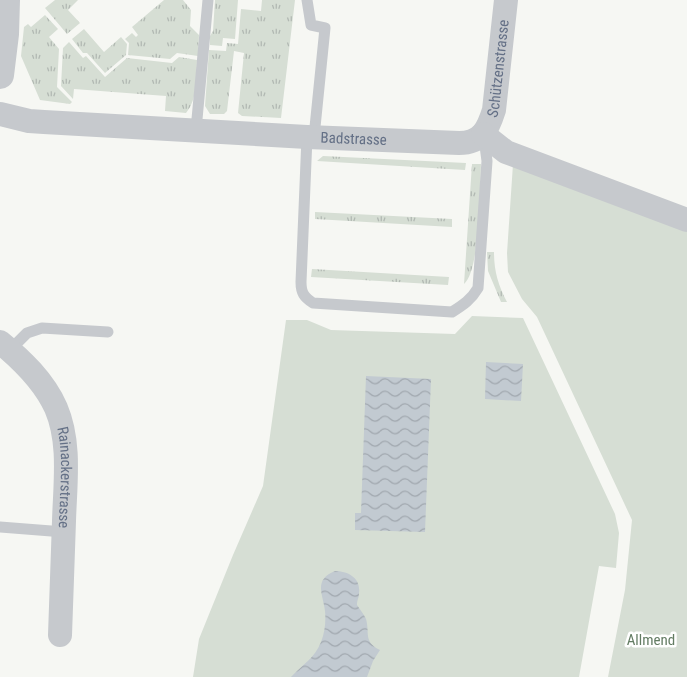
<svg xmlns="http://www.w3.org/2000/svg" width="687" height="677" font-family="'Roboto Condensed',sans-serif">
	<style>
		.grass { fill: url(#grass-tufts) }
		.park { fill: #d6ded4 }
		.water { fill: url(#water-waves) }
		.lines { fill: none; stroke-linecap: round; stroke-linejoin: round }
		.service { stroke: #c6c9cd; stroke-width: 11 }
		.minor { stroke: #c6c9cd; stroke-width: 24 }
		.tertiary { stroke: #c6c9cd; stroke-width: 28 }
		.labels { text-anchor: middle; stroke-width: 5; stroke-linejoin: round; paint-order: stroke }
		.street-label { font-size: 15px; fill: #647086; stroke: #fff }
		.park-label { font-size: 15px; fill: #637c63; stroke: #fff }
	</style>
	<defs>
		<pattern id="grass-tufts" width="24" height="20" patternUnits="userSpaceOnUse" patternTransform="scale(1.25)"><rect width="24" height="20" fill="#d6ded4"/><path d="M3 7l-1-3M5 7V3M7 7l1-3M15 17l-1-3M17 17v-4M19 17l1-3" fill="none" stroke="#b1b8b2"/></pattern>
		<pattern id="water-waves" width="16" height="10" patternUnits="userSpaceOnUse" patternTransform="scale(1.25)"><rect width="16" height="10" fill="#c2cad1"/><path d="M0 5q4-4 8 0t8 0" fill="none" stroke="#a1a8af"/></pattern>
	</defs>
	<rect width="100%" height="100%" fill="#f6f7f3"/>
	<path class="grass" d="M 55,0 L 78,0 L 68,10 L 80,23 L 67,34 L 45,8 Z
		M 164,0 L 183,0 L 191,10 L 190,26 L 199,35 L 198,56 L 177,53 L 170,59 L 128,55 L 129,43 L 125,39 L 132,33 L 136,37 L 138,35 L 132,27 Z
		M 215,0 L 238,0 L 235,39 L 223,38 L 222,46 L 210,45 L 210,36 L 213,31 Z
		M 262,0 L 295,0 L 281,118 L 242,116 L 238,113 L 244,53 L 234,51 L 227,111 L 224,114 L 210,114 L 205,106 L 209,50 L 226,51 L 227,43 L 238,44 L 241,9 L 261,11 Z
		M 45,15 L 58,29 L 49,37 L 59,49 L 57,87 L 72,102 L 70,104 L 40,100 L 21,56 L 24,27 L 28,24 L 31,27 Z
		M 84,29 L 104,52 L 121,37 L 127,44 L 126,55 L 105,73 L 87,53 L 83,53 L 72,39 Z
		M 69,42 L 83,58 L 86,56 L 105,77 L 127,58 L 172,63 L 179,57 L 197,60 C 196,77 198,99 186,113 L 165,111 L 166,96 L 74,89 L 73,99 L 61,86 L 63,48 Z
		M 323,156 L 466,163 L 465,170 L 317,161 Z
		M 472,164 L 481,164 C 480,188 480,271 464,284 Z
		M 315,212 L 452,219 L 452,227 L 315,219 Z
		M 487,252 L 494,252 C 494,271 498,285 507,302 L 501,302 L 488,271 Z
		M 312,269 L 449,277 L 448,285 L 311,277 Z"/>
	<path class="park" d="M 513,164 L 687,228 L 687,677 L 608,677 L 625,590 L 632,520 L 537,317 L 522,299 L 508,272 L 507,253 Z
		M 472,316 L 523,318 L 615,514 L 619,533 L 616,568 L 599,566 L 579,677 L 193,677 L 199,639 L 233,555 L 263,486 L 286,320 L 307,320 L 331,330 L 455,334 Z"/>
	<path class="water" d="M 486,362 L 523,364 L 521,401 L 485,399 Z
		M 366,376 L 431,379 L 425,532 L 355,530 L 355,513 L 361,513 Z
		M 335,571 C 348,571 361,578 359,593 C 359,598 357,600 357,605 C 360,610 364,614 366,619 C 370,633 363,642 380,650 L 373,661 L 367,677 L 291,677 C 302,665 315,658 321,642 C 325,632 326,621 325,611 C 323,594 313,580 335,571 Z"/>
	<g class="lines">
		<path class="service" d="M 307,0 L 311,25 L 325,28 L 314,137
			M 196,130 L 208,0
			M 307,137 L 301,282 C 301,293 304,297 313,303 L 452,312 C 463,305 471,300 478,288 L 487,161 L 484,138
			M 10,350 L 27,333 L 42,328 L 108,332
			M 0,527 L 64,532"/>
		<g class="minor">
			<path id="s1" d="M 0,114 L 29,121 L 44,122 L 307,137 L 459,143 C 482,143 488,129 494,110 L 506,0"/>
			<path d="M 483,134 L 506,152 L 687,220"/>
			<path id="s2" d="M 0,342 C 22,360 44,381 56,408 C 71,443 65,484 64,521 C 63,559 61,597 60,635"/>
		</g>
		<path class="tertiary" d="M 0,75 L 5,34 L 6,0"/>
	</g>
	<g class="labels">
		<g class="street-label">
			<text dy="5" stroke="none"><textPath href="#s1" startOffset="555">Schützenstrasse</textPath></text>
			<text dy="5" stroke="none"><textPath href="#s1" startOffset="355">Badstrasse</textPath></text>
			<text dy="5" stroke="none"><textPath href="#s2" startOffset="158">Rainackerstrasse</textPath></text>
		</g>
		<g class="park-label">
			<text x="651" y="645">Allmend</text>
		</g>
	</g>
</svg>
